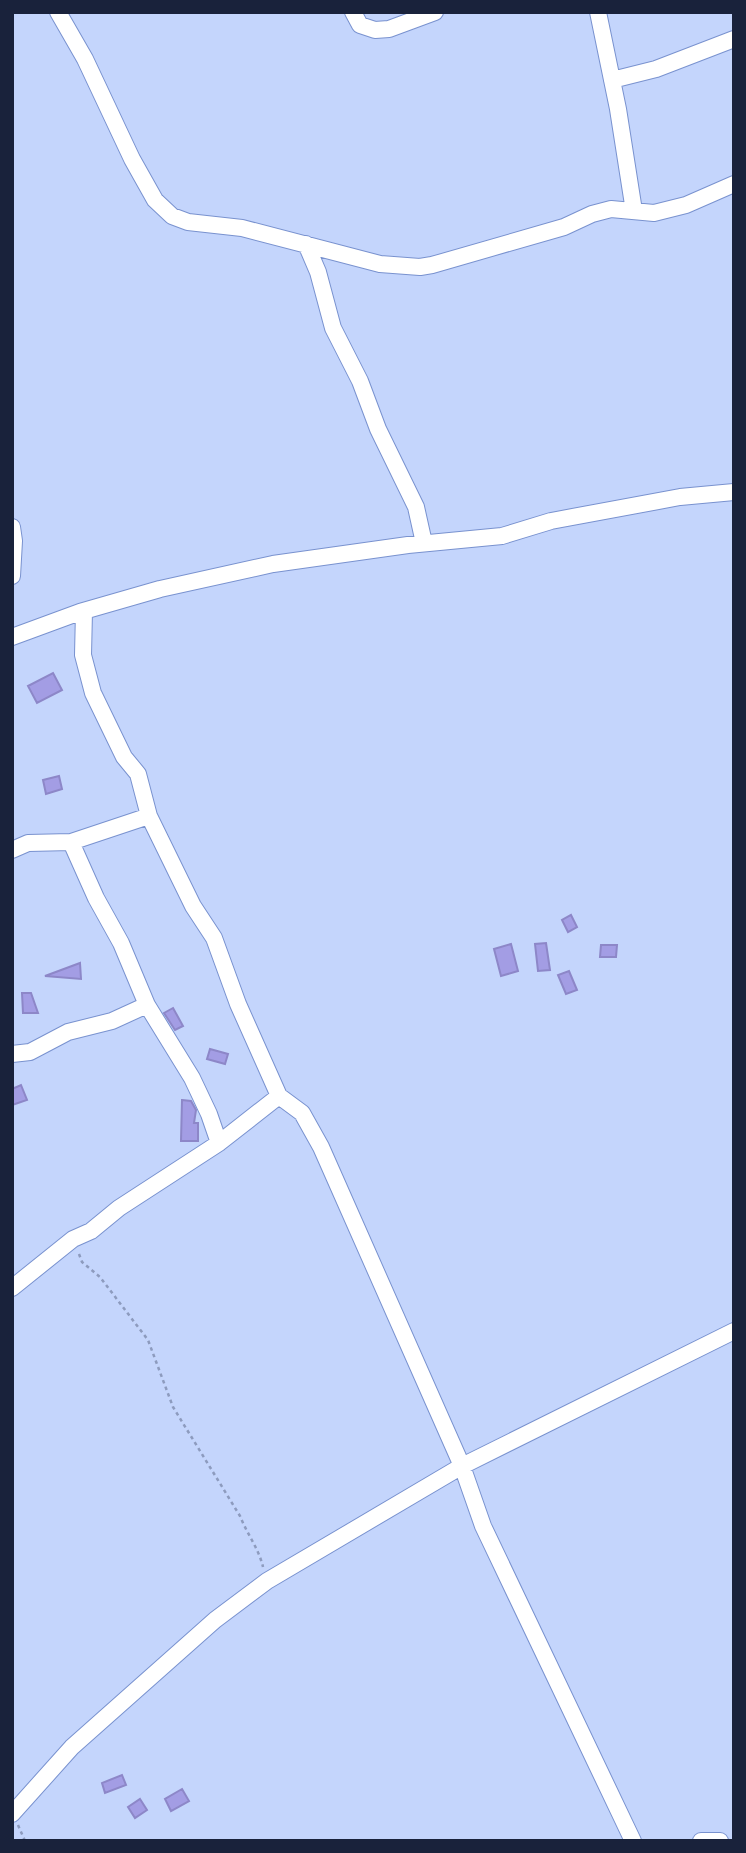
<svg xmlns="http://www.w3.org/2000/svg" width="746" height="1853" font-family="'Fira Sans Condensed',sans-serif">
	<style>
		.building { fill: #a39de4; stroke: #8d87c8; stroke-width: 2 }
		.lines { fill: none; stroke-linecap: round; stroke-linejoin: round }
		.street-casing { stroke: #7992cf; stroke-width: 18 }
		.path { stroke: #8d9bbe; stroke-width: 2.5; stroke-dasharray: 3.5 3.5; stroke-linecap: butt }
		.street { stroke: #fff; stroke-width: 16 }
	</style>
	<rect width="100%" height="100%" fill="#c4d5fc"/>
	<path class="building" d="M 53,673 L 62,690 L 37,703 L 28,686 Z
		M 59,776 L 62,789 L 46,794 L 43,780 Z
		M 571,915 L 577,927 L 568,932 L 562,920 Z
		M 546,943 L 550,970 L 538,971 L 535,944 Z
		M 511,944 L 518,971 L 501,976 L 494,949 Z
		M 601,945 L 617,945 L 616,957 L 600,957 Z
		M 80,963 L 81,979 L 45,976 Z
		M 569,971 L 577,990 L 566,994 L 558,975 Z
		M 22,993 L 31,993 L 38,1013 L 23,1013 Z
		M 173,1008 L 183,1026 L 175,1030 L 164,1013 Z
		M 210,1049 L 228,1054 L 225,1064 L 207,1059 Z
		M 21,1085 L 27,1100 L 12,1105 L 12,1089 Z
		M 182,1100 L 191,1101 L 196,1110 L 194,1123 L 198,1123 L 198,1141 L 181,1141 Z
		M 122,1775 L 126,1785 L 105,1793 L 102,1783 Z
		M 182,1789 L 189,1801 L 171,1811 L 165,1799 Z
		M 140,1799 L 147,1810 L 135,1818 L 128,1807 Z"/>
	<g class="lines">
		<g class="street-casing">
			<path id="street" d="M 58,12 L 85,59 L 132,159 L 155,200 L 172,216 L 188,222 L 242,228 L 380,264 L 420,267 L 432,265 L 564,227 L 592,214 L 611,209 L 654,213 L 686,205 L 734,184
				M 353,12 L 360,25 L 375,30 L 389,29 L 435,12
				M 598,12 L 618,109 L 634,211
				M 612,80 L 656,69 L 734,39
				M 306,244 L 318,272 L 333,328 L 360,381 L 378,429 L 416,507 L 424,543
				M 12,527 L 14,541 L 12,576
				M 84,611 L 83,655 L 93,693 L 124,757 L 138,774 L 149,816 L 193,906 L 214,938 L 238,1004 L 279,1096
				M 12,637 L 80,612 L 160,589 L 273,564 L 408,545 L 502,536 L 551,521 L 680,497 L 734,492
				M 71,842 L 96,898 L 121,943 L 147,1005 L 192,1078 L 209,1114 L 219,1143
				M 12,850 L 28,843 L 71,842 L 149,816
				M 12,1054 L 30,1052 L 68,1032 L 112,1021 L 147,1005
				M 12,1288 L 73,1239 L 91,1231 L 119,1208 L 219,1143 L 279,1096 L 302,1113 L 321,1147 L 462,1466 L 483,1526 L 633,1841
				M 12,1814 L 72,1747 L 215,1620 L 267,1581 L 462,1466 L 734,1331
				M 701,1841 L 720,1841"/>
		</g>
		<path class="path" d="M 79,1254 L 82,1262 L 100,1277 L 148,1340 L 173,1407 L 240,1516 C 247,1534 259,1549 263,1567
			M 18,1825 L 25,1841"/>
		<use href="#street" class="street"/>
	</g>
	<rect width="746" height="1853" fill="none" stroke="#19223b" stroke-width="28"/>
</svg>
